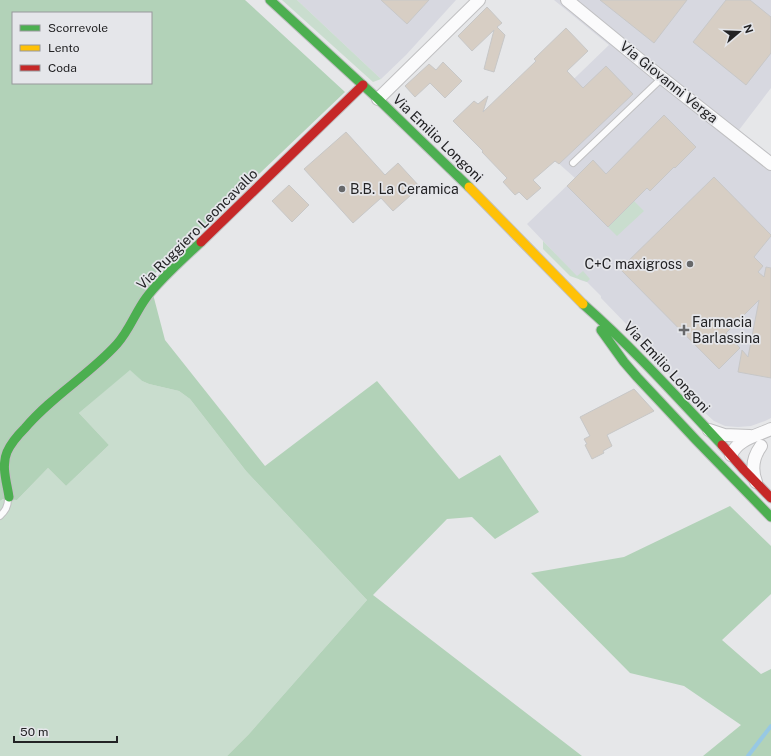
<svg xmlns="http://www.w3.org/2000/svg" width="771" height="756" font-family="'Public Sans',sans-serif">
	<style>
		.built { fill: #d7d8e0 }
		.green { fill: #c9ddce }
		.forest { fill: #b2d2b8; fill-rule: evenodd }
		.lines { fill: none; stroke-linecap: round; stroke-linejoin: round }
		.stream { stroke: #97c8e4; stroke-width: 4 }
		.building { fill: #d7cec4; stroke: #c7c7c7 }
		.lane-casing { stroke: #c0c0c2; stroke-width: 8 }
		.street-casing { stroke: #c0c0c2; stroke-width: 14 }
		.fast-casing { stroke: #c0c0c2; stroke-width: 11 }
		.slow-casing { stroke: #c0c0c2; stroke-width: 11 }
		.jam-casing { stroke: #c0c0c2; stroke-width: 11 }
		.lane { stroke: #fbfbfc; stroke-width: 6 }
		.street { stroke: #fbfbfc; stroke-width: 12 }
		.fast { stroke: #4caf50; stroke-width: 9 }
		.slow { stroke: #ffc107; stroke-width: 9 }
		.jam { stroke: #c62828; stroke-width: 9 }
		.poi-dot { fill: #67686a; stroke: #e5e6ea; stroke-width: 1.5 }
		.labels { text-anchor: middle; stroke-width: 3.5; stroke-linejoin: round; paint-order: stroke }
		.street-label { font-size: 14px; fill: #232325; stroke: #e5e6ea }
		.poi-label { font-size: 14px; fill: #232325; stroke: #e5e6ea; text-anchor: start }
	</style>
	<rect width="100%" height="100%" fill="#e6e7e9"/>
	<path class="built" d="M 297,0 L 456,0 L 406,55 L 381,79 Z
		M 554,0 L 771,0 L 771,88 L 739,130 L 771,155 L 771,418 L 765,421 L 751,426 L 738,427 L 725,426 L 714,421 L 704,412 L 659,364 L 659,358 L 601,298 L 601,296 L 587,282 L 580,280 L 527,224 L 575,178 L 521,130 L 609,45 Z"/>
	<path class="green" d="M 282,0 L 297,0 L 381,79 L 373,82 Z
		M 634,201 L 644,211 L 617,236 L 608,227 Z
		M 543,241 L 577,276 L 583,271 L 590,279 L 587,282 L 570,276 L 543,249 Z
		M 130,369 L 142,381 L 149,384 L 179,391 L 190,399 L 246,471 L 367,600 L 249,734 L 227,756 L 0,756 L 0,501 L 3,499 L 17,500 L 48,468 L 66,486 L 109,445 L 79,413 Z"/>
	<path class="forest" d="M 0,0 L 245,0 L 345,92 L 149,279 L 165,340 L 265,466 L 377,381 L 459,479 L 500,455 L 539,512 L 495,539 L 472,517 L 447,519 L 373,595 L 582,756 L 227,756 L 249,734 L 367,600 L 246,471 L 190,399 L 179,391 L 149,384 L 142,381 L 130,370 L 79,413 L 109,445 L 66,486 L 48,468 L 17,500 L 3,499 L 0,501 ZM 13,13 L 151,13 L 151,83 L 13,83 Z
		M 730,506 L 771,546 L 771,594 L 722,640 L 761,674 L 771,669 L 771,756 L 703,756 L 741,725 L 684,686 L 630,673 L 531,573 L 624,557 Z"/>
	<g class="lines">
		<path class="stream" d="M 748,756 L 771,726"/>
	</g>
	<path class="building" d="M 381,0 L 429,0 L 407,24 Z
		M 600,0 L 687,0 L 654,43 Z
		M 726,0 L 750,0 L 771,17 L 771,53 L 746,85 L 693,42 Z
		M 487,7 L 502,23 L 497,27 L 505,35 L 494,72 L 484,69 L 494,30 L 472,51 L 458,36 Z
		M 566,28 L 588,51 L 567,71 L 583,88 L 606,66 L 633,94 L 559,164 L 555,161 L 533,180 L 541,188 L 527,200 L 519,192 L 515,195 L 503,182 L 507,178 L 482,152 L 483,151 L 453,121 L 474,101 L 478,104 L 488,96 L 483,112 L 536,61 L 534,59 Z
		M 443,62 L 462,81 L 445,98 L 430,83 L 415,97 L 405,86 L 429,64 L 436,70 Z
		M 664,115 L 696,147 L 675,168 L 674,167 L 650,191 L 647,188 L 608,227 L 567,186 L 593,160 L 606,174 Z
		M 346,132 L 385,175 L 398,163 L 420,187 L 393,211 L 381,198 L 353,223 L 304,169 Z
		M 714,177 L 771,235 L 771,236 L 754,257 L 763,266 L 758,272 L 764,277 L 766,267 L 771,268 L 771,378 L 738,372 L 742,350 L 748,357 L 759,300 L 726,333 L 740,348 L 719,369 L 620,269 Z
		M 289,185 L 309,205 L 292,222 L 272,201 Z
		M 634,389 L 654,411 L 607,435 L 612,446 L 603,451 L 604,453 L 592,459 L 585,445 L 587,444 L 584,439 L 590,436 L 580,417 Z"/>
	<g class="lines">
		<g class="lane-casing">
			<path id="lane" d="M 573,163 L 662,78
				M 0,516 C 5,511 8,507 8,499"/>
		</g>
		<g class="street-casing">
			<path id="street" d="M 567,0 L 662,78 L 771,164
				M 378,99 L 479,0
				M 709,430 L 724,435 L 750,436
				M 731,455 C 738,439 756,436 771,429
				M 756,482 C 751,469 753,457 761,446"/>
		</g>
		<g class="fast-casing">
			<path id="fast" d="M 270,0 L 378,99 L 469,187
				M 583,304 C 633,348 677,397 722,445
				M 601,330 L 624,362 L 637,377 L 696,440 L 771,517
				M 9,497 C 7,483 1,466 7,452 C 11,443 18,435 25,428 C 52,396 89,375 117,344 C 129,331 135,313 146,298 C 160,279 183,259 201,242"/>
		</g>
		<g class="slow-casing">
			<path id="slow" d="M 469,187 L 583,304"/>
		</g>
		<g class="jam-casing">
			<path id="jam" d="M 201,242 L 363,85
				M 722,445 L 744,470 L 771,498"/>
		</g>
		<use href="#lane" class="lane"/>
		<use href="#street" class="street"/>
		<use href="#fast" class="fast"/>
		<use href="#slow" class="slow"/>
		<use href="#jam" class="jam"/>
	</g>
	<g class="poi-dot">
		<circle cx="342" cy="189" r="4"/>
		<circle cx="690" cy="264" r="4"/>
		<path d="M682 324h4v4h4v4h-4v4h-4v-4h-4v-4h4z"/>
	</g>
	<g class="labels">
		<g class="street-label">
			<text transform="translate(669 82) rotate(39)" y="5">Via Giovanni Verga</text>
			<text transform="translate(438 138) rotate(44)" y="5">Via Emilio Longoni</text>
			<text transform="translate(197 229) rotate(-45)" y="5">Via Ruggiero Leoncavallo</text>
			<text transform="translate(667 367) rotate(47)" y="5">Via Emilio Longoni</text>
		</g>
		<g class="poi-label">
			<text x="350" y="194">B.B. La Ceramica</text>
			<text x="682" y="269" text-anchor="end">C+C maxigross</text>
			<text x="692" y="327">Farmacia<tspan x="692" dy="16">Barlassina</tspan></text>
		</g>
	</g>
	<rect x="12" y="12" width="140" height="72" fill="#e5e6ea" stroke="#97989b"/>
	<rect x="20" y="25" width="20" height="6" fill="#4caf50" stroke="#97989b"/>
	<text x="48" y="32" font-size="12" fill="#232325">Scorrevole</text>
	<rect x="20" y="45" width="20" height="6" fill="#ffc107" stroke="#97989b"/>
	<text x="48" y="52" font-size="12" fill="#232325">Lento</text>
	<rect x="20" y="65" width="20" height="6" fill="#c62828" stroke="#97989b"/>
	<text x="48" y="72" font-size="12" fill="#232325">Coda</text>
	<g transform="translate(739 32) rotate(71)" stroke="#e5e6ea" stroke-width="3" paint-order="stroke">
	<path d="M0-3L7 15L0 10L-7 15Z" fill="#232325"/>
	<text y="-6" font-size="11" font-weight="bold" text-anchor="middle" fill="#232325">N</text>
	</g>
	<path d="M14 736v6h103v-6" fill="none" stroke="#232325" stroke-width="2"/>
	<text x="20" y="736" font-size="12" fill="#232325" stroke="#e5e6ea" stroke-width="3" paint-order="stroke">50 m</text>
</svg>
